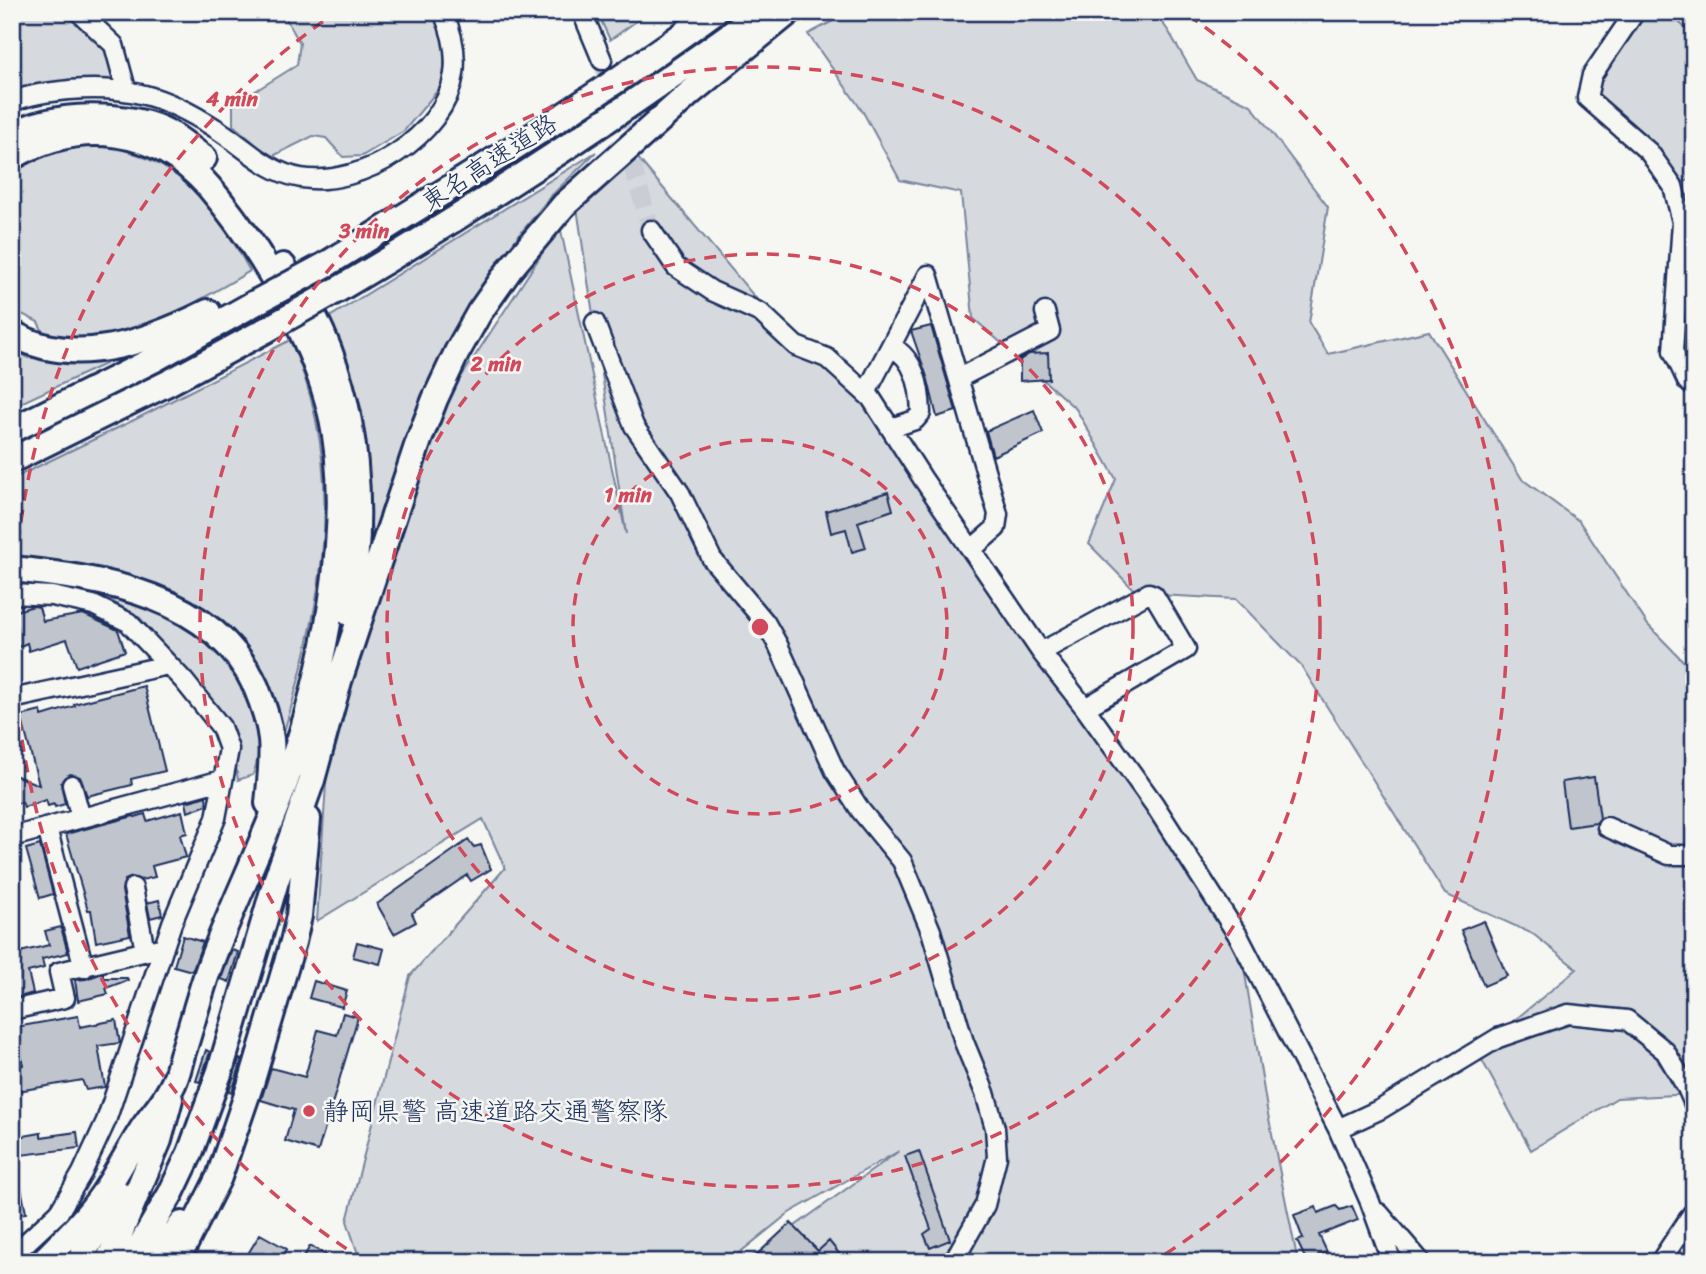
<svg xmlns="http://www.w3.org/2000/svg" width="1706" height="1274" font-family="Sriracha,'Klee One',sans-serif">
	<style>
		.green { fill: #d6d9dd; stroke: #78849e; stroke-width: 2 }
		.building { fill: #c0c4cd; stroke: #1b2f5e; stroke-width: 2 }
		.lines { fill: none; stroke-linecap: round; stroke-linejoin: round }
		.minor-tunnel { stroke: #caced4; stroke-width: 18; stroke-dasharray: 18 9; stroke-linecap: butt }
		.minor-casing { stroke: #1b2f5e; stroke-width: 23 }
		.highway-casing { stroke: #1b2f5e; stroke-width: 30 }
		.minor { stroke: #f6f6f2; stroke-width: 18 }
		.highway { stroke: #f6f6f2; stroke-width: 24 }
		.highway-bridge-casing { stroke: #1b2f5e; stroke-width: 30; stroke-linecap: butt }
		.highway-bridge { stroke: #f6f6f2; stroke-width: 24 }
		.ring { fill: none; stroke: #d1495b; stroke-width: 3.5; stroke-dasharray: 12 9 }
		.poi-dot { fill: #d1495b; stroke: #f6f6f2; stroke-width: 2.5 }
		.labels { text-anchor: middle; stroke-width: 5; stroke-linejoin: round; paint-order: stroke }
		.street-label { font-size: 26px; fill: #1b2f5e; stroke: #f6f6f2 }
		.poi-label { font-size: 26px; fill: #1b2f5e; stroke: #f6f6f2; text-anchor: start }
		.centre { fill: #d1495b; stroke: #f6f6f2; stroke-width: 3.5 }
		.ring-label { font-size: 21px; text-anchor: middle; font-weight: bold; fill: #d1495b; stroke: #f6f6f2; stroke-width: 5; stroke-linejoin: round; paint-order: stroke }
	</style>
	<rect width="100%" height="100%" fill="#f6f6f2"/>
	<filter id="ink" filterUnits="userSpaceOnUse"><feTurbulence type="fractalNoise" baseFrequency=".0143" numOctaves="2"/><feDisplacementMap in="SourceGraphic" scale="14" xChannelSelector="R" yChannelSelector="G"/><feConvolveMatrix kernelMatrix="1 2 1 2 8 2 1 2 1" color-interpolation-filters="sRGB"/></filter>
	<g filter="url(#ink)">
		<path class="green" d="M 12,12 L 98,12 L 116,81 L 12,91 Z
			M 282,12 L 435,12 L 446,33 L 443,84 L 404,131 L 362,156 L 343,157 L 326,138 L 313,136 L 271,157 L 233,125 L 233,105 L 297,65 L 300,43 Z
			M 597,12 L 649,12 L 610,40 Z
			M 850,12 L 1155,12 L 1169,32 L 1197,80 L 1251,105 L 1328,207 L 1309,323 L 1328,354 L 1429,331 L 1522,479 L 1579,521 L 1648,625 L 1694,672 L 1694,1094 L 1617,1098 L 1531,1150 L 1477,1051 L 1577,969 L 1533,934 L 1445,894 L 1302,667 L 1236,599 L 1138,594 L 1089,544 L 1116,479 L 1076,409 L 973,318 L 961,193 L 900,180 L 863,112 L 808,34 Z
			M 1645,12 L 1668,12 L 1694,36 L 1694,178 L 1676,185 L 1595,93 L 1623,42 Z
			M 102,145 C 180,158 214,206 250,271 C 198,302 145,334 82,338 C 70,339 57,337 45,336 L 38,322 L 12,309 L 12,176 C 37,152 69,148 102,145 Z
			M 596,152 L 550,197 L 515,240 L 475,298 L 424,396 L 372,536 L 362,411 L 347,360 L 328,318 Z
			M 637,157 L 796,346 L 828,360 L 906,452 L 898,458 L 956,525 L 1239,937 L 1267,1109 L 1298,1262 L 745,1262 L 899,1151 L 789,1213 L 728,1262 L 378,1262 L 357,1251 L 347,1221 L 410,976 L 505,868 L 483,819 L 317,921 L 331,708 L 441,408 L 560,226 L 626,534 L 577,208 Z
			M 1694,193 L 1694,364 L 1690,357 L 1676,199 Z
			M 290,340 C 349,470 323,604 283,735 C 273,690 268,670 234,636 L 12,559 L 12,479 L 136,419 Z
			M 12,346 L 28,358 L 118,358 L 12,407 Z
			M 104,596 C 130,602 158,607 181,621 C 224,646 259,692 260,743 C 260,753 256,765 253,775 L 238,780 L 232,739 L 219,711 L 140,618 Z"/>
		<path class="building" d="M 931,326 L 956,411 L 937,417 L 928,380 L 911,331 Z
			M 1048,353 L 1049,379 L 1020,381 L 1020,360 L 1029,354 Z
			M 1034,410 L 1043,433 L 993,456 L 986,431 Z
			M 888,492 L 893,510 L 858,522 L 866,548 L 852,552 L 846,529 L 831,533 L 826,511 Z
			M 34,606 L 39,607 L 43,621 L 83,614 L 118,630 L 125,651 L 77,667 L 67,639 L 29,651 L 27,643 L 12,650 L 12,612 Z
			M 144,686 L 165,771 L 131,779 L 132,785 L 87,796 L 80,777 L 70,774 L 64,778 L 61,783 L 65,804 L 55,807 L 54,804 L 48,806 L 46,800 L 24,807 L 22,802 L 12,805 L 12,774 L 39,785 L 21,716 L 41,711 L 42,716 L 75,706 L 74,704 Z
			M 1594,777 L 1600,818 L 1596,823 L 1568,827 L 1562,782 Z
			M 206,796 L 207,805 L 188,812 L 186,802 Z
			M 182,811 L 187,833 L 180,835 L 186,857 L 152,866 L 155,877 L 141,880 L 132,877 L 125,880 L 122,890 L 130,935 L 96,942 L 91,910 L 88,910 L 66,834 L 134,816 L 135,817 L 145,814 L 147,821 Z
			M 468,840 L 474,847 L 481,845 L 491,869 L 471,881 L 467,875 L 412,913 L 416,922 L 394,934 L 377,904 Z
			M 40,845 L 53,894 L 40,898 L 26,849 Z
			M 159,900 L 162,915 L 150,918 L 147,903 Z
			M 1484,921 L 1507,976 L 1484,986 L 1461,930 Z
			M 61,927 L 68,953 L 42,959 L 44,968 L 28,972 L 33,993 L 16,998 L 12,983 L 12,954 L 49,945 L 45,931 Z
			M 183,936 L 203,942 L 192,971 L 174,966 Z
			M 357,942 L 384,949 L 380,964 L 353,957 Z
			M 232,950 L 238,952 L 229,982 L 221,979 Z
			M 103,973 L 103,978 L 127,978 L 128,980 L 106,988 L 108,994 L 78,1001 L 75,980 L 86,979 Z
			M 314,981 L 347,991 L 342,1007 L 309,998 Z
			M 343,1013 L 358,1017 L 318,1151 L 285,1141 L 294,1110 L 261,1100 L 271,1068 L 305,1077 L 318,1030 L 337,1035 Z
			M 78,1016 L 80,1027 L 116,1020 L 120,1043 L 98,1046 L 105,1087 L 86,1090 L 82,1080 L 12,1092 L 12,1067 L 23,1065 L 16,1027 Z
			M 206,1050 L 210,1052 L 200,1082 L 196,1081 Z
			M 239,1059 L 242,1060 L 232,1092 L 229,1091 Z
			M 77,1132 L 79,1148 L 21,1155 L 18,1137 L 41,1133 L 41,1137 Z
			M 919,1151 L 950,1240 L 930,1248 L 924,1234 L 931,1229 L 905,1156 Z
			M 12,1173 L 18,1173 L 26,1213 L 12,1215 Z
			M 1336,1206 L 1340,1210 L 1352,1206 L 1358,1220 L 1319,1235 L 1327,1252 L 1319,1255 L 1323,1262 L 1307,1262 L 1297,1241 L 1303,1239 L 1294,1215 L 1316,1207 L 1318,1213 Z
			M 791,1223 L 818,1251 L 829,1241 L 846,1262 L 749,1262 Z
			M 260,1234 L 287,1249 L 279,1262 L 243,1262 Z
			M 310,1246 L 338,1262 L 301,1262 Z"/>
		<g class="lines">
			<path class="minor-tunnel" d="M 602,60 L 651,230"/>
			<g class="minor-casing">
				<path id="minor" d="M 79,12 L 114,45 L 126,89
					M 582,12 L 602,60
					M 1635,12 L 1592,75 L 1587,98 L 1649,152 L 1673,186 L 1682,222 L 1673,351 L 1687,381 L 1694,387
					M 12,102 C 30,94 50,92 69,90 C 128,85 165,96 215,128 C 243,145 266,172 301,178 C 361,188 445,136 454,74 C 457,52 452,32 443,12
					M 651,230 L 676,267 L 712,291 L 761,313 L 796,346 L 827,358 L 871,398 L 923,479 L 1041,652 L 1085,708 L 1154,804 L 1239,937 L 1338,1129 L 1370,1202 L 1392,1262
					M 595,323 L 634,426 L 680,493 L 712,559 L 765,622 L 778,645 L 835,771 L 861,811 L 902,861 L 931,931 L 964,1042 L 985,1093 L 995,1128 L 997,1157 L 985,1205 L 953,1262
					M 891,346 C 915,359 920,386 921,413 L 915,420 L 891,428
					M 959,378 L 1050,331 L 1045,312
					M 866,393 L 928,275 L 998,514 L 996,528 L 972,549
					M 12,594 L 52,596 L 93,605 L 128,622 L 184,681 L 221,727 L 229,749 L 216,818 L 172,923 L 106,1121 L 82,1173 L 59,1212 L 12,1256
					M 1041,652 L 1149,593 L 1154,595 L 1186,649 L 1085,708
					M 12,699 L 168,665
					M 72,785 L 81,818
					M 1607,827 L 1669,855 L 1694,855
					M 47,828 L 84,968
					M 12,837 L 222,780
					M 133,888 L 145,951
					M 12,1010 L 65,998 L 59,972 L 164,947
					M 1338,1129 L 1381,1109 L 1498,1038 L 1568,1014 L 1627,1020 L 1665,1051 L 1687,1088 L 1694,1104
					M 1379,1213 L 1421,1262
					M 1660,1262 L 1692,1214"/>
			</g>
			<g class="highway-casing">
				<path id="highway" d="M 12,136 C 48,112 131,111 169,133 C 181,140 192,150 204,158
					M 12,157 C 80,118 156,126 209,187 C 260,247 313,337 331,414 C 356,526 323,679 284,786 C 263,843 236,898 214,954 C 201,987 193,1022 182,1055 C 179,1066 177,1078 171,1088 C 164,1102 152,1115 143,1128 C 129,1150 117,1173 103,1194 C 86,1219 63,1241 42,1262
					M 327,264 C 458,183 590,103 714,12
					M 283,266 C 294,282 305,299 314,316 C 360,407 365,514 349,613
					M 339,289 C 485,203 625,111 762,12
					M 12,333 C 74,370 149,341 208,312
					M 12,430 L 153,360 L 253,304
					M 12,460 L 170,382 L 266,330
					M 12,569 C 102,578 214,595 256,687 C 263,704 269,721 271,739 C 273,760 270,782 268,803
					M 79,1262 L 117,1192
					M 108,1262 L 159,1140 L 170,1099
					M 131,1262 L 171,1193 L 190,1153 L 220,1071 L 276,881 L 312,780 L 339,681 L 419,440 L 435,399 L 457,352 L 479,313 L 510,269 L 564,205 L 690,93 L 789,12
					M 154,1262 L 182,1224
					M 176,1262 L 219,1177 L 252,1080 L 293,942 L 299,916 L 308,819"/>
			</g>
			<use href="#minor" class="minor"/>
			<use href="#highway" class="highway"/>
			<g class="highway-bridge-casing">
				<path id="highway-bridge" d="M 253,304 L 327,264
					M 266,330 L 339,289"/>
			</g>
			<use href="#highway-bridge" class="highway-bridge"/>
		</g>
	</g>
	<g class="ring">
		<circle cx="760" cy="627" r="187"/>
		<circle cx="760" cy="627" r="373"/>
		<circle cx="760" cy="627" r="560"/>
		<path d="M364 1260A747 747 0 0 1 332 15M1188 15A747 747 0 0 1 1156 1260"/>
	</g>
	<circle class="poi-dot" cx="309" cy="1111" r="7"/>
	<g class="labels">
		<g class="street-label">
			<text transform="translate(489 162) rotate(-33)" y="9">東名高速道路</text>
		</g>
		<g class="poi-label">
			<text x="323" y="1120">静岡県警 高速道路交通警察隊</text>
		</g>
	</g>
	<circle cx="760" cy="627" r="10" class="centre"/>
	<g class="ring-label">
		<text x="232" y="106">4 min</text>
		<text x="364" y="238">3 min</text>
		<text x="496" y="371">2 min</text>
		<text x="628" y="502">1 min</text>
	</g>
	<rect width="1706" height="1274" fill="none" stroke="#f6f6f2" stroke-width="42"/>
	<rect x="21" y="21" width="1664" height="1232" fill="none" stroke="#1b2f5e" stroke-width="2.5" filter="url(#ink)"/>
</svg>
